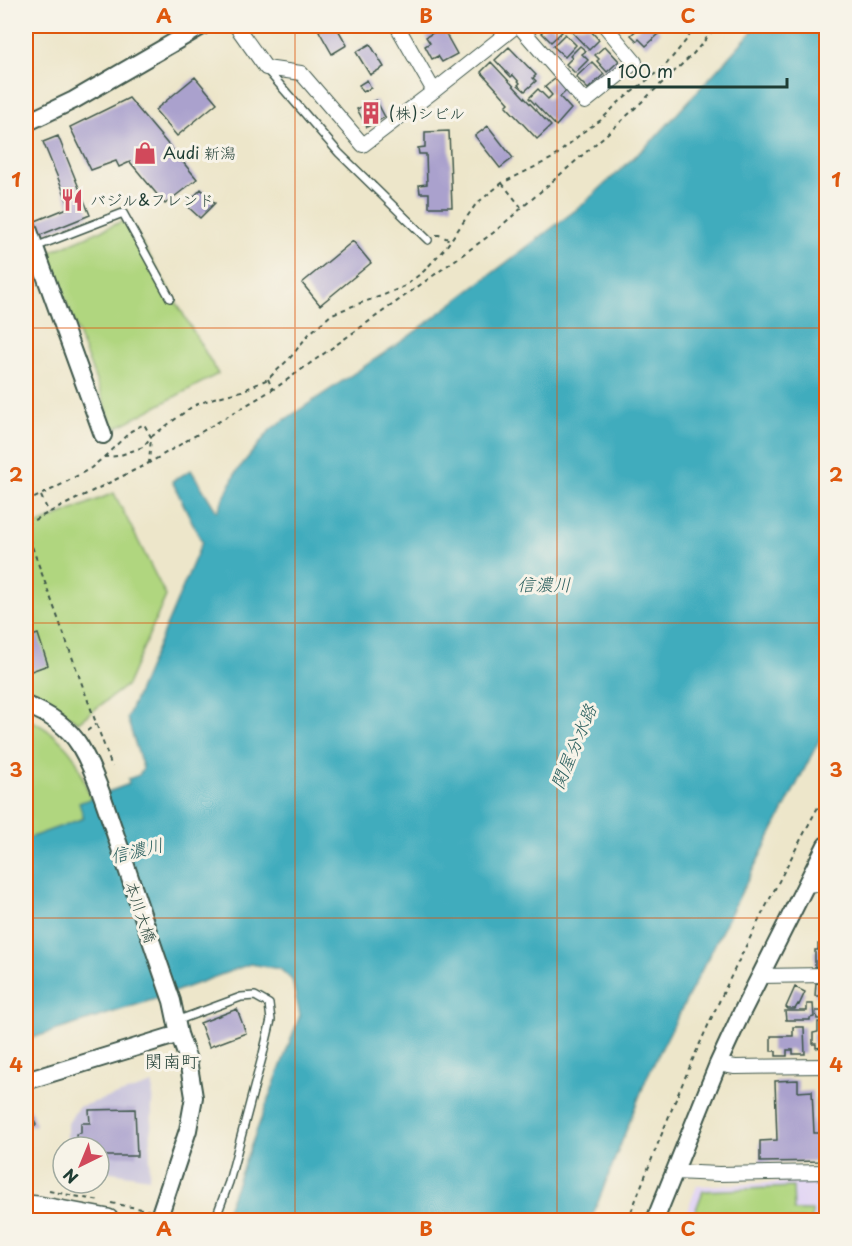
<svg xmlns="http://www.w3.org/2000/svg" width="852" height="1246" font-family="'Playpen Sans','Klee One',sans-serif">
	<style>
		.built { fill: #e1d4f4 }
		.industrial { fill: #c5c0db }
		.green { fill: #b0d67f; stroke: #688a5a; stroke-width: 1.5 }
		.water { fill: #3facbd; stroke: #2f7478; stroke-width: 1.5 }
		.building { fill: #aaa1cd }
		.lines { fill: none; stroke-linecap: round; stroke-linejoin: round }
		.service-casing { stroke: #3e564a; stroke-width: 10 }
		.minor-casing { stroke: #3e564a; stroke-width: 16 }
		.tertiary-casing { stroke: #3e564a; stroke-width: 20 }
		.primary-casing { stroke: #3e564a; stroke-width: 24 }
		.path { stroke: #3e564a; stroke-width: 2; stroke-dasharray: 4.5 4.5; stroke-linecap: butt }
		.service { stroke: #fff; stroke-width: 7 }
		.minor { stroke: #fff; stroke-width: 14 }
		.tertiary { stroke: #fff; stroke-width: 16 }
		.primary { stroke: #fff; stroke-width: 21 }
		.path-bridge { stroke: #3e564a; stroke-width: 2; stroke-dasharray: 4.5 4.5; stroke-linecap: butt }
		.grid { fill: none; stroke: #de580e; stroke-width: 1.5; stroke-opacity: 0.55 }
		.labels { text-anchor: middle; stroke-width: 6; stroke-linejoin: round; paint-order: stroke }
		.poi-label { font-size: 16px; fill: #1f3d34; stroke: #f7f3e8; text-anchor: start }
		.street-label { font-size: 16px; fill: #1f3d34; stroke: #f7f3e8 }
		.water-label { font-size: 18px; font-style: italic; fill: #295e5d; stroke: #f7f3e8 }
		.neighbourhood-label { font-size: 18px; fill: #1f3d34; stroke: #f7f3e8 }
		.neatline { fill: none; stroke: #de580e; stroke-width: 2 }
		.grid-label { font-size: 20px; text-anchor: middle; font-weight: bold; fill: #de580e }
	</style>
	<rect width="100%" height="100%" fill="#f7f3e8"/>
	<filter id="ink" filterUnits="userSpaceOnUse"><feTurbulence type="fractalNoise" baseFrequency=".0167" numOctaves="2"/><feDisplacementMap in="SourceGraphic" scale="12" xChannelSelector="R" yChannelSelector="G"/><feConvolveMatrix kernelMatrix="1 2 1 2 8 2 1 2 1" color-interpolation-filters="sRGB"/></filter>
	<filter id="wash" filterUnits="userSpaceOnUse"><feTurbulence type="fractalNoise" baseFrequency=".008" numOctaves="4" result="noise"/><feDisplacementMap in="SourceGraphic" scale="24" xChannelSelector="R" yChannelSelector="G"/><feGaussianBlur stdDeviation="1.35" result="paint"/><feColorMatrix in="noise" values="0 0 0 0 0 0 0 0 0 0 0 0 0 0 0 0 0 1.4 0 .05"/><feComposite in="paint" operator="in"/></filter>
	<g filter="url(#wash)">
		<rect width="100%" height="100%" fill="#ede6ca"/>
		<path class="built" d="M 826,1181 L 826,1220 L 683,1220 L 697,1186 Z"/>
		<path class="industrial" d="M 153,1084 L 149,1178 L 99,1170 L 99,1147 L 67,1147 L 67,1125 L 78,1107 Z"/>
		<path class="green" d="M 128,219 L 218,374 L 114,429 L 48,253 Z
			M 114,493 L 166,596 L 127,685 L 78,722 L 30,692 L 26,690 L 26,529 Z
			M 26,719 C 44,724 68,745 77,762 C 82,774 86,787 91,799 L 80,803 L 84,818 L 26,839 Z
			M 793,1187 L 794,1211 L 812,1211 L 812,1220 L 692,1220 L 703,1191 Z"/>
		<path class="water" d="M 757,26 L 826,26 L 826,727 L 647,1077 L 591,1220 L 223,1220 L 300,1015 L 292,980 L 280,969 L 250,964 L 155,999 L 26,1040 L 26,839 L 84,818 L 79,803 L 129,784 L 128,779 L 139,775 L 143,768 L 127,718 L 202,542 L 172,481 L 191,470 L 217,512 L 236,472 L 271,429 L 408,337 L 581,206 L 655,138 Z
			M 826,1099 L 826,1128 L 817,1128 L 817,1100 Z"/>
		<g id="blocks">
			<path class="building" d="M 321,26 L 336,26 L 347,45 L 332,54 L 319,31 L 323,28 Z
				M 463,26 L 481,26 L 467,33 Z
				M 547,26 L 552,26 L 556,30 L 558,28 L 562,32 L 551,42 L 541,32 Z
				M 575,26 L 588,26 L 590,27 L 589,29 L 599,40 L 589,50 L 570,30 Z
				M 641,26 L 654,26 L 661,32 L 646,46 L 639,39 L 637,41 L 631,35 Z
				M 442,27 L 457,54 L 442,62 L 438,56 L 432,59 L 425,46 L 430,43 L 426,37 Z
				M 565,34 L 576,45 L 565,57 L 553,46 Z
				M 370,44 L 384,67 L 370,75 L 356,52 Z
				M 580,46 L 586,51 L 582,54 L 588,60 L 575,73 L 566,64 L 572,58 L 570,56 Z
				M 605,46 L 619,61 L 607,72 L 597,61 L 599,59 L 595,55 Z
				M 509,47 L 536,75 L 533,78 L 536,81 L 525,91 L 518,85 L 520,83 L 513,75 L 511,77 L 495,60 Z
				M 491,62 L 551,126 L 537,139 L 506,106 L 509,103 L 481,72 Z
				M 592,62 L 604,74 L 588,89 L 576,77 Z
				M 195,77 L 217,103 L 177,136 L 155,110 Z
				M 556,78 L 567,90 L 560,97 L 571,109 L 556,126 L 529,98 L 538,89 L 548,99 L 552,95 L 545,87 Z
				M 367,80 L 371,88 L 363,92 L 359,85 Z
				M 129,98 L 197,179 L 165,204 L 130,162 L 119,167 L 116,161 L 91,170 L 70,127 Z
				M 376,100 L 385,117 L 367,127 L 357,109 Z
				M 488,126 L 513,158 L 500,168 L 475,136 Z
				M 449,131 L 452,207 L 429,207 L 429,193 L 420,193 L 419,185 L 427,184 L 426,154 L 419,154 L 418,148 L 425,147 L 425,132 Z
				M 58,136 L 90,215 L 38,236 L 33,222 L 70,207 L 43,142 Z
				M 201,189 L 215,203 L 200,218 L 186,205 Z
				M 353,241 L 371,263 L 320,305 L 302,283 Z
				M 38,634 L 48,665 L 26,673 L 26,638 Z
				M 818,944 L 826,944 L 826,967 L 815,967 L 815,950 L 818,950 Z
				M 816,983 L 824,984 L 823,996 L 815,996 Z
				M 795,987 L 805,992 L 799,1005 L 798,1004 L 795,1009 L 788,1009 L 786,1007 Z
				M 807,1004 L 813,1004 L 814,1017 L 810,1018 L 810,1020 L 786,1020 L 785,1011 L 807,1011 Z
				M 237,1009 L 246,1033 L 209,1047 L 200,1023 Z
				M 816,1011 L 826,1011 L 826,1019 L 817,1019 Z
				M 818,1022 L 826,1022 L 826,1045 L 823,1045 L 823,1047 L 816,1048 L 816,1044 L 813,1044 L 813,1033 L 818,1032 Z
				M 793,1027 L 804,1027 L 805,1054 L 793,1054 L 793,1050 L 787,1050 L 787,1056 L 776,1056 L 776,1051 L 771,1051 L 771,1036 L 793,1036 Z
				M 798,1080 L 798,1092 L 812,1091 L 814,1133 L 826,1133 L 826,1161 L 760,1162 L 760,1141 L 777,1140 L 775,1081 Z
				M 30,1108 L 36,1125 L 26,1128 L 26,1110 Z
				M 135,1109 L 137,1156 L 99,1156 L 99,1147 L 77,1147 L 76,1134 L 81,1133 L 81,1123 L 90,1123 L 89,1110 Z"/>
		</g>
	</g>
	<g filter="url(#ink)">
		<use href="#blocks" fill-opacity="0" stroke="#3e564a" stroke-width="1.5"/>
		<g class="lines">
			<g class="service-casing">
				<path id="service" d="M 267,70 L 339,153 L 428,240
					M 35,247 L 123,213 L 170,298
					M 176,1021 L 241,997 L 255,996 L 269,1004 L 271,1020 L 263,1054 L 229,1182 L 215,1220"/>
			</g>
			<g class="minor-casing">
				<path id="minor" d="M 236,26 L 266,68 L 301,73 L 363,145 L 434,91 L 516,26
					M 397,26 L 434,91
					M 519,26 L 585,102 L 635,62 L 605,26
					M 806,885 L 826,883
					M 760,976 L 826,975
					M 718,1064 L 735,1067 L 826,1066
					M 674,1172 L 719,1174 L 826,1172"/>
			</g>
			<g class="tertiary-casing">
				<path id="tertiary" d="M 26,123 L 74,100 L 202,26
					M 26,223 L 103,435
					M 26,705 C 47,713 68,726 80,746 C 98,777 108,814 120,848 C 137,899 154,950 172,1001 L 179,1034 L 188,1060 L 194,1097 L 188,1130 L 158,1220
					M 26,1081 L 179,1034
					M 655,1220 L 718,1064 L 742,1012 L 826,845"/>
			</g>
			<g class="primary-casing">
				<path id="primary" d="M 26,1206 L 38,1207 L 108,1220"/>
			</g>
			<path class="path" d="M 502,183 L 521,207
				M 436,235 L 439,235 L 450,240
				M 268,379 L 273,390
				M 104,457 L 131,431 L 144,424 L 151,437 L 149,463
				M 41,496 L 49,513
				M 26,502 L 57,487 L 91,468 L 104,457 L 118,456 L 143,447 L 151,437 L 193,406 L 214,398 L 242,391 L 268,379 L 290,358 L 309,334 L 332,314 L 358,304 L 384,295 L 405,286 L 424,271 L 446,247 L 476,204 L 502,183 L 553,158 L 583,132 L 601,120 L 618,103 L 665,66 L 688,38 L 694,26
				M 26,524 L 149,463 L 277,387 L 493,233 L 616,126 L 693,54 L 717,26
				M 26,530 L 112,767
				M 87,731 L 96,724
				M 49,1191 L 100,1201
				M 111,1203 L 147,1210
				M 628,1220 C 647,1171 666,1122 687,1073 C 728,977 777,884 826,792"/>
			<use href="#service" class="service"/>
			<use href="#minor" class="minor"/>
			<use href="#tertiary" class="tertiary"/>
			<use href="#primary" class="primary"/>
			<path class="path-bridge" d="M 147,1210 L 175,1220"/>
		</g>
	</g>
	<path class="grid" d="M 295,26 L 295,1220M 557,26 L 557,1220M 26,328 L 826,328M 26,623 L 826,623M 26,918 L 826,918"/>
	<defs>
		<g id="building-bare" transform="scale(1.8)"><path d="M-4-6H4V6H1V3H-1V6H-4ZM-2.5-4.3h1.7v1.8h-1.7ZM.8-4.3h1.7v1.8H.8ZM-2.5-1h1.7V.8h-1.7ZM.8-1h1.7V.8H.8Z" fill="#d1495b" stroke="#f7f3e8" stroke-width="2.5" paint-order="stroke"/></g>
		<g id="shop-bare" transform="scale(1.8)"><path d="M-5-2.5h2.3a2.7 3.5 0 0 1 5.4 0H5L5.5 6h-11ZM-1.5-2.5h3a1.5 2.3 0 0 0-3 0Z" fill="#d1495b" stroke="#f7f3e8" stroke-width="2.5" paint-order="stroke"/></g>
		<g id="restaurant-bare" transform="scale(1.8)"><path d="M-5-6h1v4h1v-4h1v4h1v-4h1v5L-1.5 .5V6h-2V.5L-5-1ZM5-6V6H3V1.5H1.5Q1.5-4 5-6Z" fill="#d1495b" stroke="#f7f3e8" stroke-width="2.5" paint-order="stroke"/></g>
	</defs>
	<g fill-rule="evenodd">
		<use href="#building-bare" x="371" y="113"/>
		<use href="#shop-bare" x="145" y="153"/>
		<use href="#restaurant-bare" x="72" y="200"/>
	</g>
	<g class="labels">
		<g class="poi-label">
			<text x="389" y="119">(株)シビル</text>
			<text x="163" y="159">Audi 新潟</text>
			<text x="90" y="206">バジル&amp;フレンド</text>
		</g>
		<g class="street-label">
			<text transform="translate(141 912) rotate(71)" y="6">本川大橋</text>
		</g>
		<g class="water-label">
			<text x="544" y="591">信濃川</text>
			<text transform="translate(574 747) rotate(-67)" y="6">関屋分水路</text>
			<text transform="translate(137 851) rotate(-13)" y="6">信濃川</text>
		</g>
		<g class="neighbourhood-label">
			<text x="172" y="1068">関南町</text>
		</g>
	</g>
	<rect width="852" height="1246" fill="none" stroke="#f7f3e8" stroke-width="66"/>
	<g transform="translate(81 1165) rotate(223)"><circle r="28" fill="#f7f3e8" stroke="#a1aaa0" stroke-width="1.5"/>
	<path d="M0-4.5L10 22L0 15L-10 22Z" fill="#d1495b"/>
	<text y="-9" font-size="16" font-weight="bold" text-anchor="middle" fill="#1f3d34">N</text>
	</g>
	<path d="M609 78v9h178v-9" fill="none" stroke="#1f3d34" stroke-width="3"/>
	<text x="618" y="78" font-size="18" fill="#1f3d34" stroke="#f7f3e8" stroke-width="4.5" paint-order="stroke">100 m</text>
	<rect x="33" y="33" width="786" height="1180" class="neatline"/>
	<g class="grid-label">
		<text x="164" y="23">A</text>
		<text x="426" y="23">B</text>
		<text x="688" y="23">C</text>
		<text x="16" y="187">1</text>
		<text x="836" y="187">1</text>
		<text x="16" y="482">2</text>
		<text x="836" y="482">2</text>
		<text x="16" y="777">3</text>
		<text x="836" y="777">3</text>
		<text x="16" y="1072">4</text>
		<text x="836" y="1072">4</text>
		<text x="164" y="1236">A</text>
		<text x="426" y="1236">B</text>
		<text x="688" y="1236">C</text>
	</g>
</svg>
